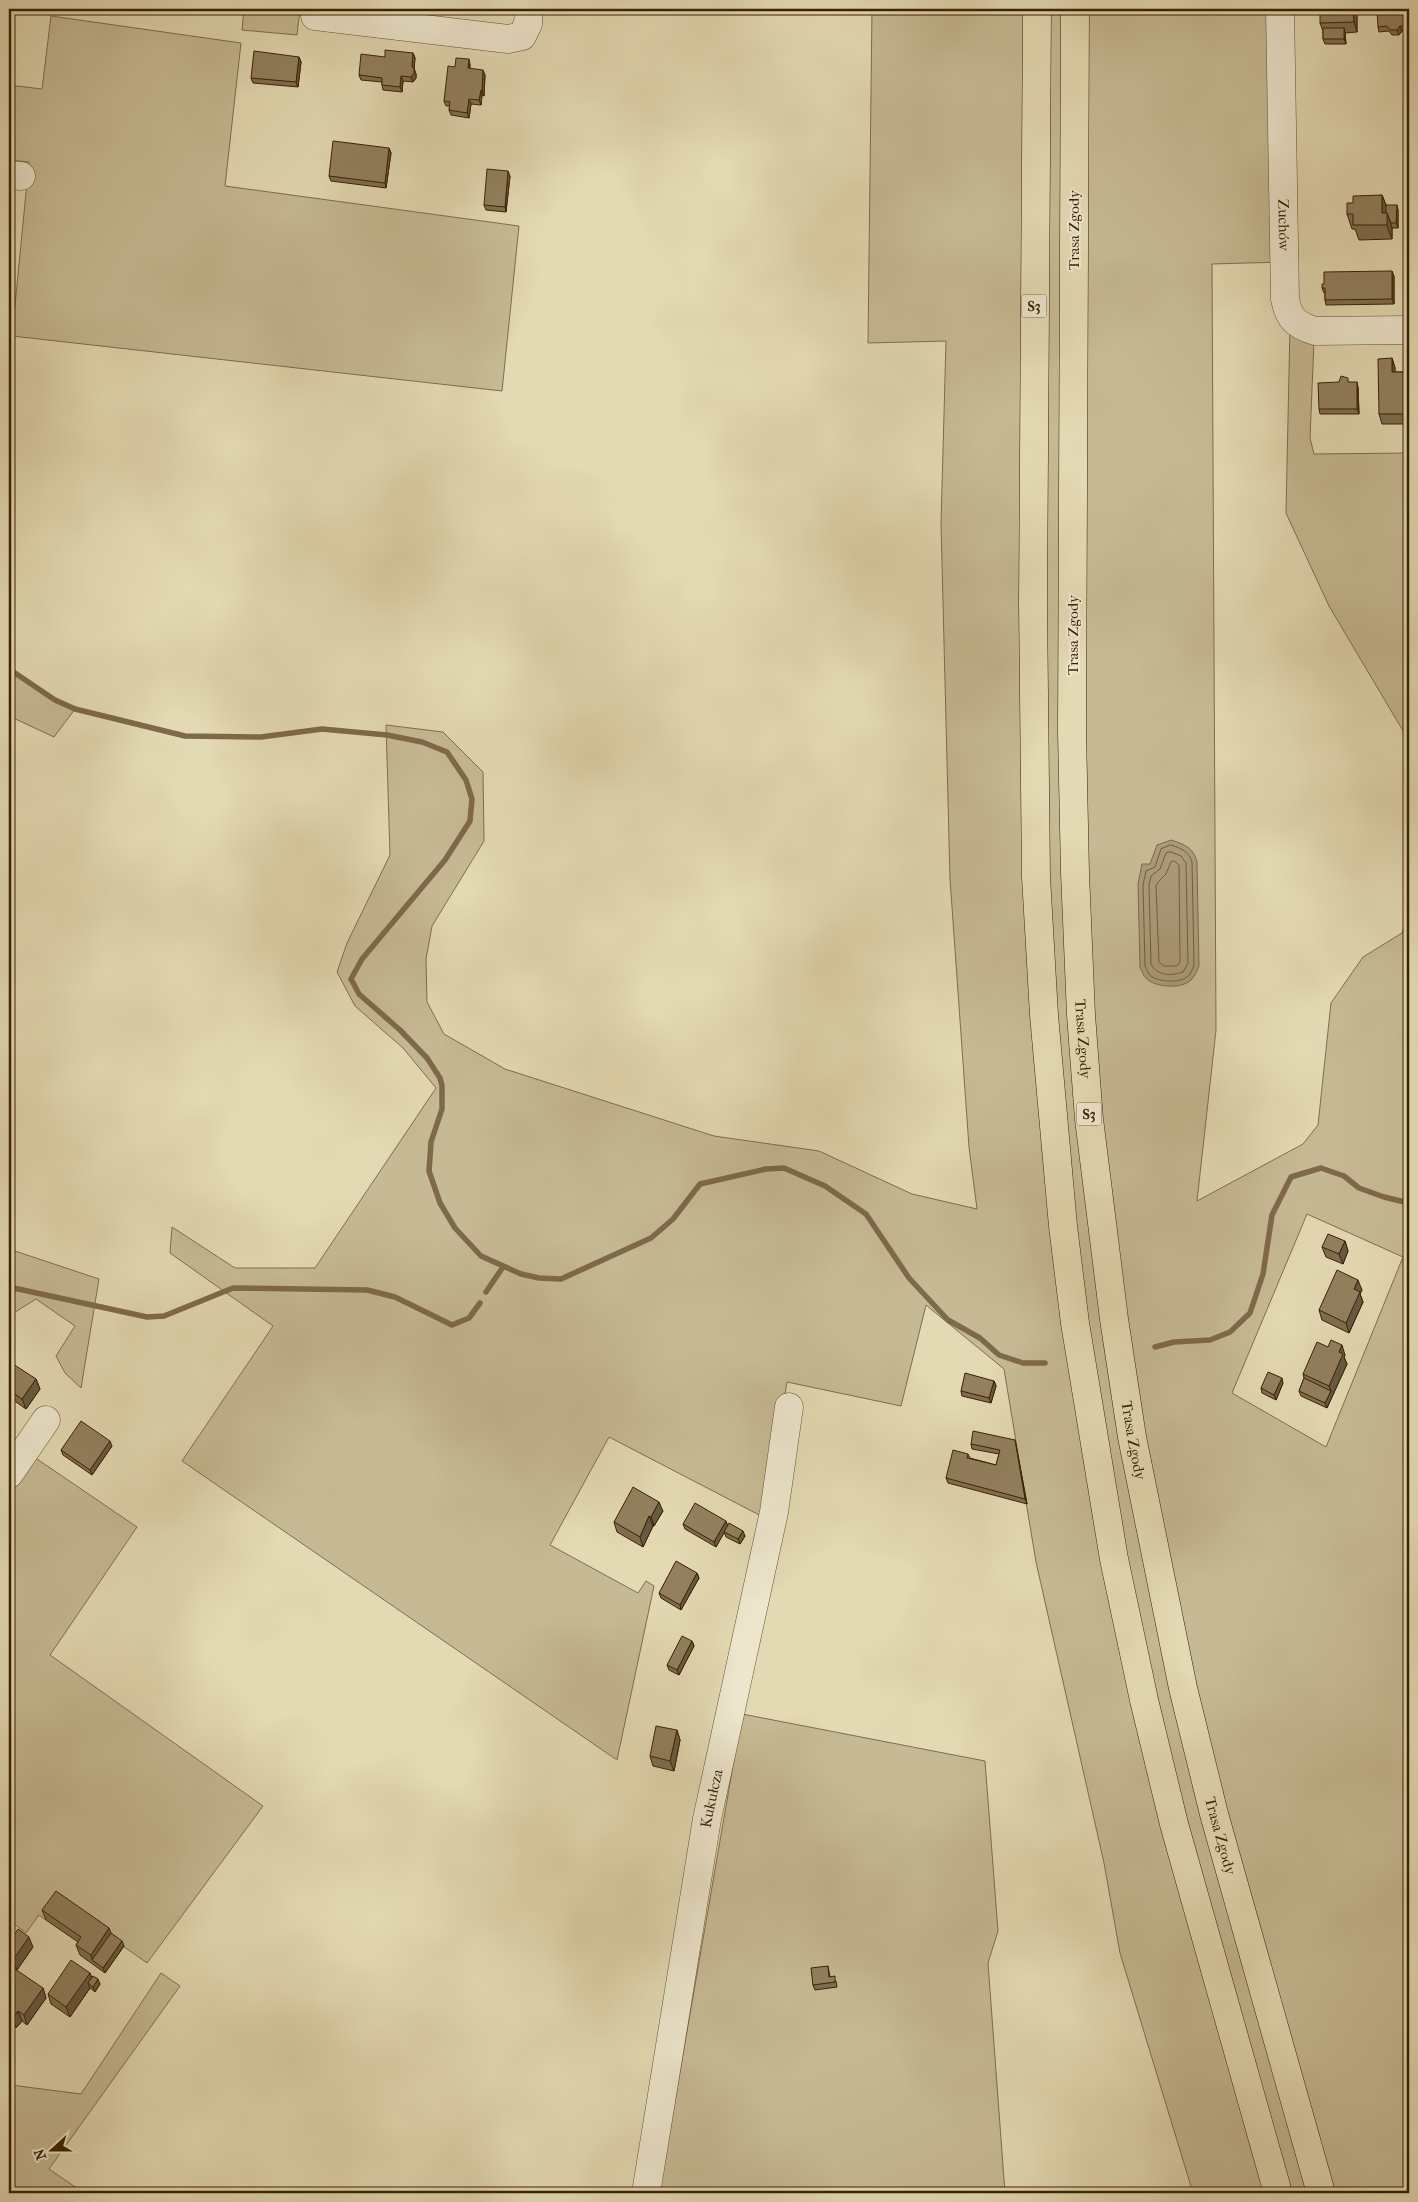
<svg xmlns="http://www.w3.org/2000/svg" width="1418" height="2202" font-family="'IM FELL French Canon',serif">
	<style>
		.green { fill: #c6ba94; stroke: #806d4c; fill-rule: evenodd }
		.water { fill: #aa9a77; stroke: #7e6949 }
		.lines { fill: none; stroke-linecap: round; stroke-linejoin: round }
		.shore { stroke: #725d3e; stroke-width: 1 }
		.stream { stroke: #7e6949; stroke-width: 5.5 }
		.minor-casing { stroke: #654e30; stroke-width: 29 }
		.highway-casing { stroke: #3b2004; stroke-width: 29 }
		.minor { stroke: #ede6cd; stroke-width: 28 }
		.highway { stroke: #e3d9b2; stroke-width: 28 }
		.wall { fill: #7e6e51; stroke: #3b2004 }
		.shaded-wall { fill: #665a42; stroke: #3b2004 }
		.building { fill: #92805e; stroke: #3b2004 }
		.labels { text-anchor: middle; stroke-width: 4; stroke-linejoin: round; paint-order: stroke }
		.shield { fill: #ede6cd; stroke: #705b40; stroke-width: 1 }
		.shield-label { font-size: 14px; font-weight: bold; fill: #3b2004 }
		.street-label { font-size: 15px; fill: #3b2004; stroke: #ede6cd }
	</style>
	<rect width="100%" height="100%" fill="#e3d9b2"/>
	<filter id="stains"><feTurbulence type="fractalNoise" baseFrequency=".004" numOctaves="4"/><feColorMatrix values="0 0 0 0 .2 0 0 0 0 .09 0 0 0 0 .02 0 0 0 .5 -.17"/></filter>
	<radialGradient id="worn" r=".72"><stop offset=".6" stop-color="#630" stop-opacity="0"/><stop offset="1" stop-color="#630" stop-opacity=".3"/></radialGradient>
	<path class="green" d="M 244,9 L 300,9 L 297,35 L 242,30 Z
		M 872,9 L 1275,9 L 1284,262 L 1212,264 L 1216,1030 L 1197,1201 L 1303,1144 L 1318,1125 L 1331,1003 L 1363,957 L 1402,933 L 1409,914 L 1409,2193 L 1193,2193 L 1120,1953 L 1104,1863 L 1036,1562 L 1004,1369 L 926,1305 L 901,1406 L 787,1382 L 765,1518 L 609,1437 L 550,1545 L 638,1593 L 646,1581 L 654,1586 L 617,1760 L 182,1461 L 273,1326 L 170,1253 L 172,1227 L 235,1268 L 315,1268 L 436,1088 L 403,1048 L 355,1006 L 337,972 L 347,943 L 390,855 L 386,725 L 443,732 L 483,772 L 484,841 L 432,926 L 426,959 L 427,1002 L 444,1034 L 505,1069 L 714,1136 L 819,1151 L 912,1194 L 977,1209 L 969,1147 L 950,879 L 941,524 L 946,341 L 868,343 ZM 1307,1214 L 1403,1257 L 1326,1447 L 1232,1393 Z
		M 51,16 L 241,43 L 225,186 L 519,226 L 502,391 L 12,336 L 29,162 L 9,160 L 9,85 L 42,89 Z
		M 1290,326 L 1314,340 L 1310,438 L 1314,454 L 1409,453 L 1409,741 L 1329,606 L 1286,513 Z
		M 9,669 L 55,700 L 75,709 L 54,737 L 9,716 Z
		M 9,1249 L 99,1279 L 81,1388 L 65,1373 L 56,1356 L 75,1326 L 36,1299 L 9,1316 Z
		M 34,1457 L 137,1527 L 50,1655 L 263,1806 L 147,1963 L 59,1901 L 46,1920 L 39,1915 L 26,1933 L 9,1920 L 9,1493 Z
		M 742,1714 L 985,1761 L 998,1931 L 988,1963 L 1005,2193 L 659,2193 Z
		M 161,1973 L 180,1986 L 49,2169 L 84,2193 L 9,2193 L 9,2083 L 11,2085 L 81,2094 Z"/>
	<path class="water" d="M 1171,840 C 1184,844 1194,848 1197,862 L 1199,966 C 1197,971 1195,976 1191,980 C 1182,989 1155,988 1146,978 C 1143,976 1142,970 1140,967 L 1138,884 L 1142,864 L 1150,864 L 1157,845 Z"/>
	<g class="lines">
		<path class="shore" d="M 1171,845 C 1181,848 1189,852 1192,862 L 1194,965 C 1193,968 1191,973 1189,975 C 1182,984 1159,982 1151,976 C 1148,974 1147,969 1145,966 L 1143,885 L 1146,871 L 1155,867 L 1161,849 Z
			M 1171,852 L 1181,856 L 1186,863 L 1188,963 L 1183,972 C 1171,976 1157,976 1151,964 L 1149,885 L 1151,876 L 1160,869 L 1166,853 Z
			M 1174,861 L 1179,865 L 1180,962 L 1177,966 L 1164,966 L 1159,962 L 1156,886 L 1158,882 L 1166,874 L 1171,862 Z"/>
		<path class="stream" d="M 9,669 L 55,700 L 75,709 L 185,736 L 261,737 L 322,729 L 387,735 L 422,742 L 447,752 L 466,780 L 472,799 L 470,821 L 445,860 L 362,959 L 351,979 L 359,994 L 400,1030 L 427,1058 L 440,1078 L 442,1086 L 442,1109 L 431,1142 L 429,1171 L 440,1203 L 455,1228 L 481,1256 L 521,1274 L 539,1278 L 561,1279 L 651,1238 L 673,1219 L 700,1184 L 766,1169 L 784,1168 L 825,1186 L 866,1214 L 909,1278 L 948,1320 L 980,1338 L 999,1355 L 1023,1363 L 1045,1363
			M 9,1287 L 147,1317 L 164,1316 L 233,1288 L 367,1290 L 395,1297 L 452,1325 L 469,1318 L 480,1303
			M 486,1292 L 503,1267
			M 1155,1347 L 1174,1342 L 1210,1340 L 1230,1332 L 1250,1313 L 1263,1274 L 1272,1215 L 1291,1177 L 1321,1168 L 1344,1176 L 1359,1188 L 1384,1197 L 1409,1203"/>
		<g class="minor-casing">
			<g id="minor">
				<path id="s1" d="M 1280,9 L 1285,299 C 1289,319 1296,325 1315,331 L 1409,330"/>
				<path d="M 315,16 L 508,39 L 522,36 L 528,24 L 529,9"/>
				<path d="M 9,175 L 21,176"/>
				<path d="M 9,1474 L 46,1420"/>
				<path id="s2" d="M 646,2193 L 707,1819 L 774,1512 L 789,1407"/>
			</g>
		</g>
		<g class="highway-casing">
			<g id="highway">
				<path d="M 1037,9 L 1033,603 L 1036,877 L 1044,1015 L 1063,1226 L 1075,1323 L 1114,1559 L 1144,1700 L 1174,1824 L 1278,2193"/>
				<path id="s3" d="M 1075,9 L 1072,732 L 1075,873 L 1081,1015 L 1089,1119 L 1114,1319 L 1132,1437 L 1183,1688 L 1214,1814 L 1321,2193"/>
			</g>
		</g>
		<use href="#minor" class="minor"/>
		<use href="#highway" class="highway"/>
	</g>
	<path class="wall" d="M 1357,9 L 1357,32 L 1345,33 L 1346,44 L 1325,44 L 1323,39 L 1323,31 L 1320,23 Z
		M 1409,9 L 1409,31 L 1402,31 L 1399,35 L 1392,35 L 1389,31 L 1379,32 L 1378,27 Z
		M 413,53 L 415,58 L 414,68 L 416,74 L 416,78 L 413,82 L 403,81 L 402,92 L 383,90 L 382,85 L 382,82 L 361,80 L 359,75 L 385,57 Z
		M 299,57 L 301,62 L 298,87 L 253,83 L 251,78 Z
		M 470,64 L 470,68 L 485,75 L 484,96 L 482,95 L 481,105 L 471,104 L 469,118 L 451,115 L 449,110 L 450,106 L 446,106 L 444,101 L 455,67 Z
		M 389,148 L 391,153 L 386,188 L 331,181 L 329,176 Z
		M 510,176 L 506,212 L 486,210 L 484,205 Z
		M 1382,195 L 1386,205 L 1398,210 L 1398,228 L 1392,228 L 1392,239 L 1359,240 L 1355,229 L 1352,229 L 1347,214 L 1353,203 Z
		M 1394,276 L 1394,304 L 1326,305 L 1325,300 L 1325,293 L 1324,293 L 1322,288 Z
		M 1392,358 L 1395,368 L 1395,372 L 1409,372 L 1409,424 L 1382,424 L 1379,414 Z
		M 1349,382 L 1358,387 L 1359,414 L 1320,414 L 1319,409 Z
		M 1345,1241 L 1348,1251 L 1343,1264 L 1326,1257 L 1322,1247 Z
		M 1362,1290 L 1360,1294 L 1363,1302 L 1349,1333 L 1322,1320 L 1319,1310 Z
		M 1345,1355 L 1344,1357 L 1347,1364 L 1327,1408 L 1301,1396 L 1299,1391 L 1304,1378 L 1303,1374 Z
		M 9,1364 L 36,1379 L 40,1389 L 26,1409 L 9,1397 Z
		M 994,1381 L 996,1386 L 991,1403 L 962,1396 L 961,1391 Z
		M 1283,1383 L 1276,1400 L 1262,1393 L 1261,1388 Z
		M 1015,1440 L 1016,1445 L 1027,1504 L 948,1483 L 946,1478 L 968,1454 L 970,1458 L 996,1465 L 999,1454 L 972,1449 L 971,1444 Z
		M 112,1446 L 92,1475 L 63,1455 L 61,1450 Z
		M 663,1511 L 654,1526 L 653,1526 L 643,1547 L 617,1532 L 614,1522 Z
		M 683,1524 L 728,1525 L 745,1536 L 740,1544 L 726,1537 L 724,1532 L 716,1547 L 685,1529 Z
		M 697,1573 L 699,1578 L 681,1610 L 661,1598 L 659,1593 Z
		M 692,1641 L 694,1646 L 679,1675 L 669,1670 L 667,1665 Z
		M 677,1730 L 680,1740 L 674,1771 L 653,1766 L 650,1756 Z
		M 42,1910 L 111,1933 L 124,1946 L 105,1973 L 80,1955 L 76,1945 L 78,1942 L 46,1920 Z
		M 9,1943 L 33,1947 L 17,1970 L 9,1964 Z
		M 828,1966 L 830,1977 L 836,1981 L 837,1987 L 815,1990 L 813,1985 Z
		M 90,1973 L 92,1978 L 100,1984 L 95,1992 L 90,1988 L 70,2017 L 51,2004 L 48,1994 Z
		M 9,1978 L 43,1988 L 46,1998 L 27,2025 L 22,2021 L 16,2028 L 9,2023 Z"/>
	<path class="shaded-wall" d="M 1353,9 L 1357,9 L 1357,32 L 1354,22 Z
		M 1400,26 L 1402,31 L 1399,35 L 1397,30 Z
		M 1344,28 L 1345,33 L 1346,44 L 1344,39 Z
		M 413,53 L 415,58 L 414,71 L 412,66 Z
		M 299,57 L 301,62 L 298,87 L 296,82 Z
		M 469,59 L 470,64 L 469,73 L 468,68 Z
		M 414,69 L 416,74 L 416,78 L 413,82 L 411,77 Z
		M 483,70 L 485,75 L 484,96 L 482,91 Z
		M 401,76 L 403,81 L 402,92 L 400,87 Z
		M 481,90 L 482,95 L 481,105 L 479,100 Z
		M 469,99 L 471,104 L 469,118 L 467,113 Z
		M 389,148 L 391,153 L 386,188 L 385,183 Z
		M 508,171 L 510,176 L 506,212 L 505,207 Z
		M 1382,195 L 1388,210 L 1388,215 L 1392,228 L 1392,239 L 1382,213 Z
		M 1397,205 L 1398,210 L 1398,228 L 1396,223 Z
		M 1392,271 L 1394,276 L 1394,304 L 1392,299 Z
		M 1392,358 L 1395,368 L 1395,382 L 1392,372 Z
		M 1357,382 L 1358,387 L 1359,414 L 1357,409 Z
		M 1345,1241 L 1348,1251 L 1343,1264 L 1339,1254 Z
		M 1358,1280 L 1362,1290 L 1360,1294 L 1363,1302 L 1349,1333 L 1346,1323 L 1354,1289 Z
		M 1342,1345 L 1345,1355 L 1344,1357 L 1347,1364 L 1327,1408 L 1325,1403 L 1331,1391 L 1329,1386 L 1339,1352 Z
		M 1282,1378 L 1283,1383 L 1276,1400 L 1274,1395 Z
		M 36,1379 L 40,1389 L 26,1409 L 22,1399 Z
		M 994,1381 L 996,1386 L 991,1403 L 989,1398 Z
		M 1015,1440 L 1016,1445 L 1027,1504 L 1025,1499 Z
		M 110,1441 L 112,1446 L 92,1475 L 90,1470 Z
		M 659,1502 L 663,1511 L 654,1526 L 651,1517 Z
		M 649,1516 L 653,1526 L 643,1547 L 640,1537 Z
		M 726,1521 L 728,1526 L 716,1547 L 714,1542 Z
		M 743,1531 L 745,1536 L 740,1544 L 738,1539 Z
		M 697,1573 L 699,1578 L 681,1610 L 680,1605 Z
		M 692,1641 L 694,1646 L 679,1675 L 677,1670 Z
		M 677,1730 L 680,1740 L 674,1771 L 670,1761 Z
		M 109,1928 L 113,1938 L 92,1960 L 91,1955 Z
		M 29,1937 L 33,1947 L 17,1970 L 13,1960 Z
		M 122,1941 L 124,1946 L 105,1973 L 103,1968 Z
		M 90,1973 L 93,1983 L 88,1983 L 90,1988 L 70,2017 L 66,2007 Z
		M 98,1979 L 100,1984 L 95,1992 L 93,1987 Z
		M 43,1988 L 46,1998 L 27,2025 L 24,2015 Z
		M 18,2011 L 22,2021 L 16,2028 L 13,2018 Z"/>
	<path class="building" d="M 1320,9 L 1353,9 L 1354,22 L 1320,23 Z
		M 1377,9 L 1409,9 L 1409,26 L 1400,26 L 1397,30 L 1390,30 L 1387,26 L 1378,27 Z
		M 1323,28 L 1344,28 L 1344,39 L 1323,39 Z
		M 385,50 L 413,53 L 412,66 L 414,69 L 414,73 L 411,77 L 401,76 L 400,87 L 382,85 L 382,78 L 359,75 L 361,54 L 385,57 Z
		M 254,51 L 299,57 L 296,82 L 251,78 Z
		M 456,58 L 469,59 L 468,68 L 483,70 L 482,91 L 481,90 L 479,100 L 469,99 L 467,113 L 449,110 L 450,102 L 444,101 L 448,66 L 455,67 Z
		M 333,141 L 389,148 L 385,183 L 329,176 Z
		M 487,169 L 508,171 L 505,207 L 484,205 Z
		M 1382,195 L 1382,213 L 1387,213 L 1387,225 L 1353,225 L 1353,214 L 1347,214 L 1347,203 L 1353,203 L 1353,196 Z
		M 1386,205 L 1397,205 L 1396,223 L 1391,223 L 1387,213 L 1386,213 Z
		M 1392,271 L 1392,299 L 1325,300 L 1325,288 L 1322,288 L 1322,284 L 1324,284 L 1324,272 Z
		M 1408,287 L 1409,287 L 1409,314 Z
		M 1392,358 L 1392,372 L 1409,372 L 1409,414 L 1379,414 L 1378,359 Z
		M 1341,376 L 1348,378 L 1348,382 L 1357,382 L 1357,409 L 1319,409 L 1318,383 L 1339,382 Z
		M 1328,1234 L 1345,1241 L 1339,1254 L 1322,1247 Z
		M 1337,1270 L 1358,1280 L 1354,1289 L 1360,1292 L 1346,1323 L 1319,1310 Z
		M 1331,1340 L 1342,1345 L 1339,1352 L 1343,1354 L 1329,1386 L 1303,1374 L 1317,1342 L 1328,1347 Z
		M 10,1362 L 36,1379 L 22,1399 L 9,1390 L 9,1364 Z
		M 1268,1372 L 1282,1378 L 1274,1395 L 1261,1388 Z
		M 965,1373 L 994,1381 L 989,1398 L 961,1391 Z
		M 1304,1378 L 1331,1391 L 1325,1403 L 1299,1391 Z
		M 81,1421 L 110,1441 L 90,1470 L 61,1450 Z
		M 973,1431 L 1015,1440 L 1025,1499 L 946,1478 L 953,1450 L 968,1454 L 967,1458 L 996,1465 L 1000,1450 L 971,1444 Z
		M 633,1487 L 659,1502 L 651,1517 L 649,1516 L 640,1537 L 614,1522 Z
		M 695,1503 L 726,1521 L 714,1542 L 683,1524 Z
		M 729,1523 L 743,1531 L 738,1539 L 724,1532 Z
		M 676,1561 L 697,1573 L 680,1605 L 659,1593 Z
		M 682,1636 L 692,1641 L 677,1670 L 667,1665 Z
		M 656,1726 L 677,1730 L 670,1761 L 650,1756 Z
		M 56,1891 L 109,1928 L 91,1955 L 76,1945 L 81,1937 L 42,1910 Z
		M 18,1929 L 29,1937 L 13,1960 L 9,1956 L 9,1943 Z
		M 111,1933 L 122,1941 L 103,1968 L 92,1960 Z
		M 71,1960 L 90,1973 L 66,2007 L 48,1994 Z
		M 828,1966 L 829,1977 L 835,1976 L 835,1982 L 813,1985 L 811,1968 Z
		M 15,1969 L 43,1988 L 24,2015 L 18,2011 L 13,2018 L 9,2015 L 9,1978 Z
		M 93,1976 L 98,1979 L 93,1987 L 88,1983 Z"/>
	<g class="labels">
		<g class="shield">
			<rect x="1021.5" y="294.5" width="25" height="23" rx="4"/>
			<rect x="1076.5" y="1102.5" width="25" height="23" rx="4"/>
		</g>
		<g class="shield-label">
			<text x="1034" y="311">S3</text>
			<text x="1089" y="1119">S3</text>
		</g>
		<g class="street-label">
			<text dy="5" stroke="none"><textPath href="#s1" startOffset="216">Zuchów</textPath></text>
			<text transform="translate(1074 230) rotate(-90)" y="5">Trasa Zgody</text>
			<text transform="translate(1073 635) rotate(-90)" y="5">Trasa Zgody</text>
			<text dy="5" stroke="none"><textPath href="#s3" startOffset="1030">Trasa Zgody</textPath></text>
			<text dy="5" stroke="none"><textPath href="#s3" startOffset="1435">Trasa Zgody</textPath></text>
			<text dy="5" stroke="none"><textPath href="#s2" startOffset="400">Kukułcza</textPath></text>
			<text dy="5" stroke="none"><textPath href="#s3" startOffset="1840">Trasa Zgody</textPath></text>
		</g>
	</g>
	<rect width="1418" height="2202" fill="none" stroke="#e3d9b2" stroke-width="30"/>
	<rect x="10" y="10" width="1398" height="2182" fill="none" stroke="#3b2004" stroke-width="2.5"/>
	<rect x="15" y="15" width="1388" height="2172" fill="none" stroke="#3b2004"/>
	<g transform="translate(52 2150) rotate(249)" stroke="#ede6cd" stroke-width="4" paint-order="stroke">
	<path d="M0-4L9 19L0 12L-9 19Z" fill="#3b2004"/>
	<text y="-8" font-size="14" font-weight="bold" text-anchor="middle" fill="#3b2004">N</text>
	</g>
	<rect width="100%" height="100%" filter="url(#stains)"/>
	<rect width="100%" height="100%" fill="url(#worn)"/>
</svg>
